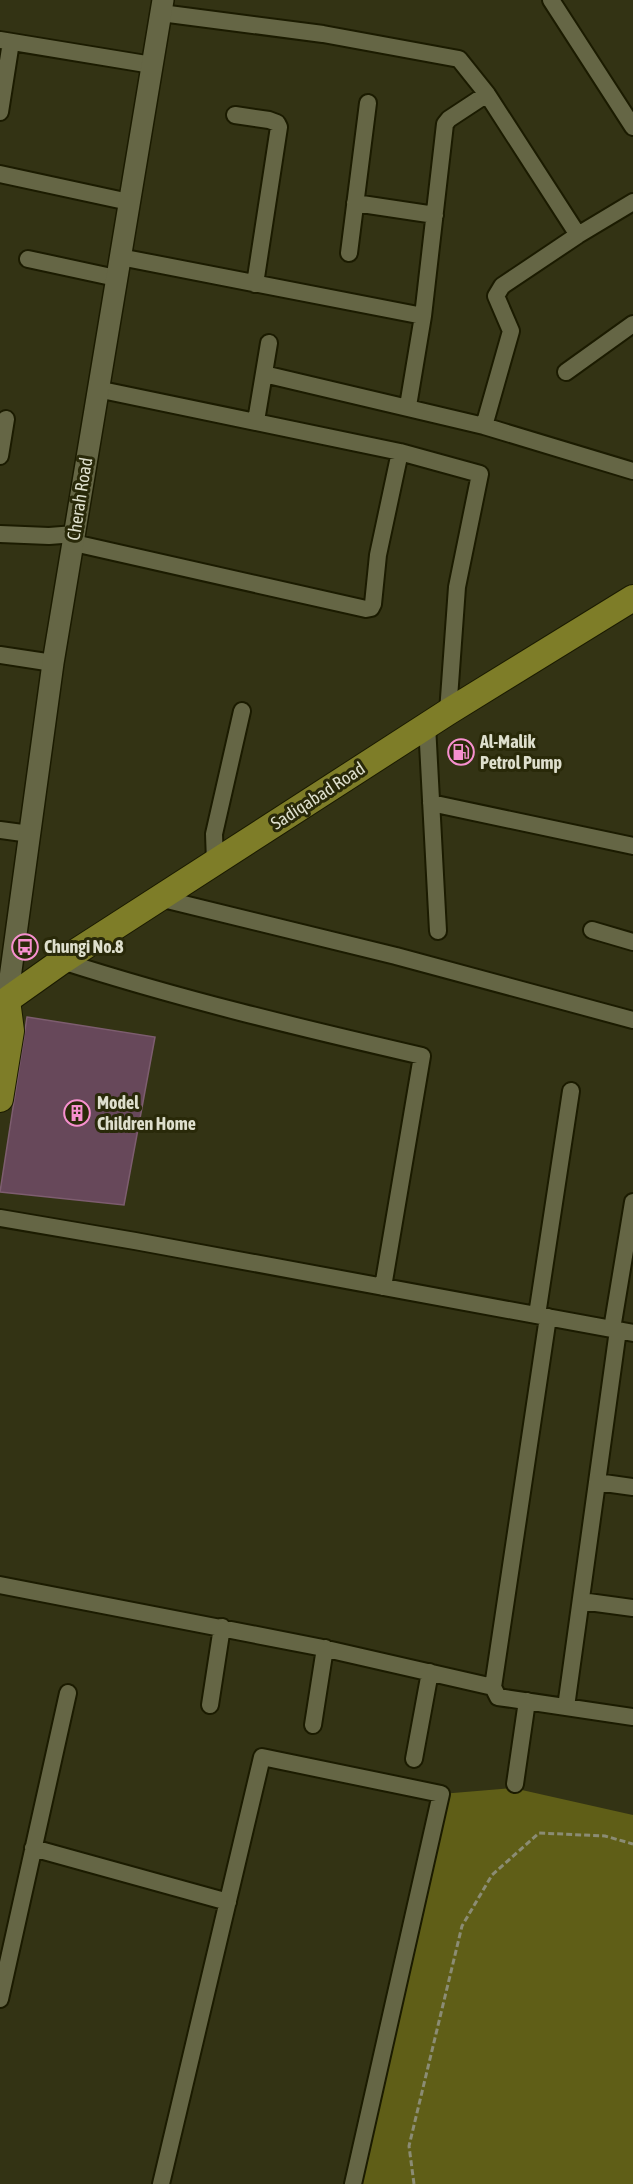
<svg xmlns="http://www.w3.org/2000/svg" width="633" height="2184" font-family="'Asap Condensed',sans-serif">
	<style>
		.green { fill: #5f5e17 }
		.building { fill: #67485a; stroke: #7d5d6f; stroke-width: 1.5 }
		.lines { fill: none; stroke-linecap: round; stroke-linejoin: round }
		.minor-casing { stroke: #1b1b00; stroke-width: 20 }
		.tertiary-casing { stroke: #1b1b00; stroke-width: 24 }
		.primary-casing { stroke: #1b1b00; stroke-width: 28 }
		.path { stroke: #8b8c74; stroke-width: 3; stroke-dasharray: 6 3; stroke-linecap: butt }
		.minor { stroke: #656645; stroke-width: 16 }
		.tertiary { stroke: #656645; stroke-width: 21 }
		.primary { stroke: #7e7d28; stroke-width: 26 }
		.labels { text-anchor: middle; stroke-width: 6; stroke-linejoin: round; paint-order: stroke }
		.street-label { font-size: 18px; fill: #dedfcd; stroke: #292909 }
		.poi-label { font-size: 18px; font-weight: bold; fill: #dedfcd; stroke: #292909; text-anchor: start }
	</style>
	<rect width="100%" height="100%" fill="#333314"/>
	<path class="green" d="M 513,1788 L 633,1815 L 633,2184 L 353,2184 L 441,1794 Z"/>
	<path class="building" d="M 27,1017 L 155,1037 L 124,1205 L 0,1192 Z"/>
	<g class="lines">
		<g class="minor-casing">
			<path id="minor" d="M 551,0 L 633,127
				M 161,13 L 323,34 L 459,59 L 487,94 L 578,235 L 502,286 L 496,296 L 511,331 L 484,426
				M 0,40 L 152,65
				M 0,112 L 11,42
				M 235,115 L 269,120 L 277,123 L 279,127 L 255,284
				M 0,174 L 129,202
				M 355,203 L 435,215
				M 578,235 L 633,202
				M 349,253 L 368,103
				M 120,257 L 423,316
				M 28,259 L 116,278
				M 566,372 L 633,324
				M 264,374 L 484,426 L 633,471
				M 97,389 L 400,452 L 480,474 L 457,587 L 448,712
				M 408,406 L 423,316 L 445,124 L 449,119 L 487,94
				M 256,421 L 269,343
				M 0,456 L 6,419
				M 0,534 L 49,536 L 75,534
				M 74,543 L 366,609 L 371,608 L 373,604 L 378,555 L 400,452
				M 0,655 L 53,663
				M 427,725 L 438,931
				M 431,803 L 633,846
				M 0,830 L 30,834
				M 215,862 L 214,834 L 242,711
				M 159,898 L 396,956 L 633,1020
				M 592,930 L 633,942
				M 62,961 C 180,999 301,1028 422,1056 L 383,1287
				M 0,1218 L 135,1241 L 633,1333
				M 537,1315 L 571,1091
				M 612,1329 L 633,1202
				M 597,1482 L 633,1487
				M 0,1585 L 318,1647 L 493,1687 L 498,1697 L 633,1717
				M 581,1601 L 633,1608
				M 493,1687 L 548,1317
				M 210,1705 L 222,1627
				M 566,1707 L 618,1330
				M 313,1725 L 325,1648
				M 414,1759 L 430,1672
				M 515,1784 L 527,1701
				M 33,1848 L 228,1902
				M 0,1999 L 68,1693
				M 161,2184 L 262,1757 L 441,1794 L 353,2184"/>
		</g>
		<g class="tertiary-casing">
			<path id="tertiary" d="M 7,1000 L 53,663 L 163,0"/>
		</g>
		<g class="primary-casing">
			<path id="primary" d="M 0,1011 L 7,1000 L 62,961 L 448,712 L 633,598
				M 0,1099 L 11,1031 L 7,1000"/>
		</g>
		<path class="path" d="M 414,2184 L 409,2146 L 462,1926 L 492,1875 L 539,1833 L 605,1836 L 633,1844"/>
		<use href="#minor" class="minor"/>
		<use href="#tertiary" class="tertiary"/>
		<use href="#primary" class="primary"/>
	</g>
	<defs>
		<g id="fuel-ring" transform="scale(1.35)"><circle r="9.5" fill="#292909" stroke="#f790cf" stroke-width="1.5"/><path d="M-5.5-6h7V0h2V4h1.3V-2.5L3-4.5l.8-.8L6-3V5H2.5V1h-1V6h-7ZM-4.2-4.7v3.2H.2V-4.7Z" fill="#f790cf"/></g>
		<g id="bus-ring" transform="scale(1.35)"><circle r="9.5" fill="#292909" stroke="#f790cf" stroke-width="1.5"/><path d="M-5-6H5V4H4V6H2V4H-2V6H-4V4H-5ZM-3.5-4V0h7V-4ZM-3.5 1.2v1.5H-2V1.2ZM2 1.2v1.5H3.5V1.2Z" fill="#f790cf"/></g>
		<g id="building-ring" transform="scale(1.35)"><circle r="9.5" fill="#292909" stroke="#f790cf" stroke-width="1.5"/><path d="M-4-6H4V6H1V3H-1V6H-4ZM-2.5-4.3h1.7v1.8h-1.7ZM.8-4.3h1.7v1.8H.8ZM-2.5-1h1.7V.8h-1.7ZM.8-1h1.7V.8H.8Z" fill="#f790cf"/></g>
	</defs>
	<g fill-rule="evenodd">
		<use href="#fuel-ring" x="461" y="752"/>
		<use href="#bus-ring" x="25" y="947"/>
		<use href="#building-ring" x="77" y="1113"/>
	</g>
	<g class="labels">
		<g class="street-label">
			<text transform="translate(80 499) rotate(-81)" y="6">Cherah Road</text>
			<text transform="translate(318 796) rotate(-33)" y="6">Sadiqabad Road</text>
		</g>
		<g class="poi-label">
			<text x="480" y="748">Al-Malik<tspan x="480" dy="21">Petrol Pump</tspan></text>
			<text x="44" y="953">Chungi No.8</text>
			<text x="97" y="1109">Model<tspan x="97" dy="21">Children Home</tspan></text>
		</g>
	</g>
</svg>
